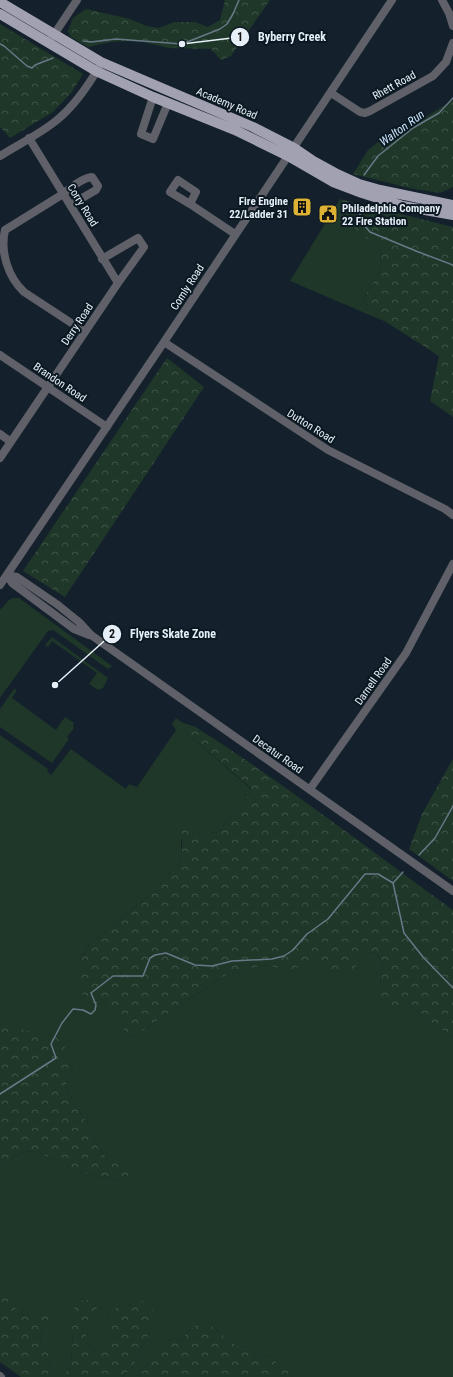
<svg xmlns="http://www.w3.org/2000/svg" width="453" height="1377" font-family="'Roboto Condensed',sans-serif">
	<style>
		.green { fill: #1e3728 }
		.forest { fill: url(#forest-crowns) }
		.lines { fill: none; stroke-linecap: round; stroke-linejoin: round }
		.stream { stroke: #677887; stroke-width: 1.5 }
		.minor { stroke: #606068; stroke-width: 8 }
		.major { stroke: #a2a1b2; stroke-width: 10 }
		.labels { text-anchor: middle; stroke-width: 4; stroke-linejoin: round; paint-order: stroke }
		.street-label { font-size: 11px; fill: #e6eff7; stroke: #0b1822 }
		.poi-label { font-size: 11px; font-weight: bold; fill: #e6eff7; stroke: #0b1822; text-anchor: end }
		.water-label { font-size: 12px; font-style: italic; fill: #c7e2f9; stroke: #0b1822 }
		.leader { fill: none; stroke: #e6eff7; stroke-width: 1.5 }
		.callout-dot { fill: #e6eff7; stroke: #0b1822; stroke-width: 1.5 }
		.mark-label { font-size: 12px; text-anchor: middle; font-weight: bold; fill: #111 }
		.callout-label { font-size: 12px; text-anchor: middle; font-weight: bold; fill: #e6eff7; stroke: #0b1822; stroke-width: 4; stroke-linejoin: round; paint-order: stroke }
	</style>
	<defs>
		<pattern id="forest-crowns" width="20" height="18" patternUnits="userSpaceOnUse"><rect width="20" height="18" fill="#1e3728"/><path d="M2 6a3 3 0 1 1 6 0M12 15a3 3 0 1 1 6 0" fill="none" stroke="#3f5448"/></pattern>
	</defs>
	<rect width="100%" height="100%" fill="#14212c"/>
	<path class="green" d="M 340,199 L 347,222 L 380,249 L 382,268 L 362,301 L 386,322 L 290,281 Z
		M 13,598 L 19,598 L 112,666 L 108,669 L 56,632 L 53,630 L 48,631 L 0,698 L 0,610 L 9,600 Z
		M 52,637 L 108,678 L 103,688 L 98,690 L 89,684 L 97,673 L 52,641 L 48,647 L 45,645 Z
		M 14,689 L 17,690 L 12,698 L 56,730 L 65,717 L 74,723 L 73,725 L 74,728 L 67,737 L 69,739 L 52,763 L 0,727 L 0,709 Z
		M 176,718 L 183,723 L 194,726 L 182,729 L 251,789 L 249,795 L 218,832 L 203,834 L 194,829 L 181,840 L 182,858 L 156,890 L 90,944 L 80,960 L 80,983 L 89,1003 L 104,1004 L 109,1012 L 121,1021 L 126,1038 L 139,1033 L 224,976 L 263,965 L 292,969 L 313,960 L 363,955 L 375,952 L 383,963 L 380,988 L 407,1002 L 430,1022 L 453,1037 L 453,1377 L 291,1377 L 292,1372 L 278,1369 L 271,1357 L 257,1355 L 246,1347 L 237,1346 L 224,1336 L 214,1327 L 194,1327 L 186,1333 L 183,1341 C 180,1340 175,1338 171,1339 C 163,1341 143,1369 139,1377 L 122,1377 L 132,1368 L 150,1332 L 133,1303 L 125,1308 L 108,1313 C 111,1331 115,1342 94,1350 L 86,1342 L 86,1335 L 92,1326 L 74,1311 L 74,1320 L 69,1327 L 73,1333 L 71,1367 L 66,1372 L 66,1377 L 49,1377 L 50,1357 L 40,1339 L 42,1329 L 50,1325 L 24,1315 L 9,1304 L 0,1279 L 0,1171 C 29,1133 46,1160 78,1171 C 92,1176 107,1177 121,1181 L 108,1159 L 96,1144 L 86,1121 L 75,1106 L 66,1085 L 73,1067 L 53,1030 L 40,1042 L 0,1024 L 0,735 L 48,769 L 47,771 L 51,775 L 71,749 L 126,789 L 129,784 L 137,787 L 176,730 L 172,724 Z"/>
	<path class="forest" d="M 225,0 L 270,0 L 231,56 L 221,60 L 211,49 L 169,48 L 143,42 L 126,41 L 111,42 L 88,47 L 71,37 L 68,31 L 73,18 L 86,9 L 130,19 L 147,26 L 159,28 L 174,22 L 195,22 L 208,27 L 220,20 Z
		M 0,24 L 83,74 L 72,92 L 53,112 L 10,138 L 0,127 Z
		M 453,100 L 453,187 L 440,193 L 409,188 L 353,174 L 368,150 L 385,137 L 429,115 Z
		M 340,199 L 453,227 L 453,417 L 430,401 L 439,356 L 386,322 L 362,301 L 382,268 L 380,249 L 347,222 Z
		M 167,358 L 204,387 L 65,597 L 23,571 Z
		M 194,726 C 284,783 367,848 453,910 L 453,1037 L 430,1022 L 407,1002 L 395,1012 L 382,1006 L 380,988 L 383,963 L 375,952 L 363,955 L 351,974 L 327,974 L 313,960 L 292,970 L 263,965 L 224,976 L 139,1033 L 126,1038 L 121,1021 L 109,1012 L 104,1004 L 89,1003 L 83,997 L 80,983 L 80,961 L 90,944 L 156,890 L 182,858 L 182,829 L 194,829 L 203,834 L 218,832 L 249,795 L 251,788 L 182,729 Z
		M 453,759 L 453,881 L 409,849 L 422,814 Z
		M 0,1024 L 32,1032 L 40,1042 L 53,1030 L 63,1043 L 73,1067 L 66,1085 L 75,1106 L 86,1121 L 96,1144 L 108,1159 L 134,1173 L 121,1181 C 107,1177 92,1176 78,1171 C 46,1160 29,1133 0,1171 Z
		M 0,1279 L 10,1304 L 24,1315 L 35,1319 L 42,1311 L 53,1317 L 50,1325 L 42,1329 L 40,1339 L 50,1357 L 49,1377 L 21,1377 L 0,1362 Z
		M 90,1300 L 96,1303 L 97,1312 L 92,1326 L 86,1335 L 86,1342 L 94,1350 C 114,1342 111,1331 108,1313 L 118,1307 L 125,1308 L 133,1303 L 146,1300 L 151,1306 L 154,1314 L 150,1332 L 132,1368 L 122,1377 L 66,1377 L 66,1372 L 71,1367 L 73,1333 L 69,1327 L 74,1320 L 74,1306 L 80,1301 Z
		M 204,1319 L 224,1336 L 237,1346 L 246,1347 L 257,1355 L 271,1357 L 276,1362 L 278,1369 L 285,1367 L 293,1372 L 291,1377 L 139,1377 C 143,1369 163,1341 171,1339 C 175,1338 180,1340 183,1341 L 186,1333 Z"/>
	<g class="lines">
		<path class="stream" d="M 84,41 L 91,42 L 116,39 L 182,44 L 220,29 L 227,24 L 233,14 L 239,0
			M 0,44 L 4,46 L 27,66 L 32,68 L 35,65 L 53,58
			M 364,175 L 378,156 L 413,128 L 439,113 L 453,98
			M 358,208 L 363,224 L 370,232 L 416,251 L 453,265
			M 419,855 L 435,838 L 453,806
			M 393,883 L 404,933 L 423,957 L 453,988
			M 393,883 L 403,872
			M 0,1094 L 56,1058 L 51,1044 L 62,1023 L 73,1009 L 83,1010 L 91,1014 L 95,1010 L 96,1005 L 91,993 L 113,976 L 143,976 L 150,958 L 155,955 L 166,953 L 195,965 L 212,966 L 232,961 L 272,959 L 284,956 L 293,950 L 307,934 L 328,919 L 365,874 L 378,874 L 393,883"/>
		<path class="minor" d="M 442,0 L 449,13 L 453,26
			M 51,39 L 77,0
			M 331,93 L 360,112 L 365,113 L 370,111 L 433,76 L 446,62 L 453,43
			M 153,97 L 141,134 L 153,139 L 168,103
			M 29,138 L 118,283
			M 0,156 C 19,144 40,134 57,120 C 74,106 88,86 99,67
			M 178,180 L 196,192 L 190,204 L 170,192 Z
			M 190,204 L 235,234
			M 70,205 L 96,190 L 98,186 L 92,177 C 82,178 70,188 63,194 L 5,230 C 0,252 8,277 24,292 L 85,332
			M 164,342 L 328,450 L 445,509 L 453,515
			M 0,355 L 107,427
			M 0,434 L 11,442
			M 0,458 L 118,283 L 144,247 L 138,238 L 102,259
			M 7,575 L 17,577 L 58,605 L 79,622 L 91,635 L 453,891
			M 7,575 L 12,583 L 74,629 L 89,635
			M 0,585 L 164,342 L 392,0
			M 310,789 L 406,653 L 453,564
			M 0,1376 L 1,1377"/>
		<path class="major" d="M 0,2 L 101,62 L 253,127 L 294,148 L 313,161 L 335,173 L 359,184 L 380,190 L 453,205
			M 0,14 L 96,71 L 153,97 L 235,130 L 288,156 L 333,182 L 362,193 L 403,206 L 453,215"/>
	</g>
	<defs>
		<g id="building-square" transform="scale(1)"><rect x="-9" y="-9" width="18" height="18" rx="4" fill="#ddb133" stroke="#0b1822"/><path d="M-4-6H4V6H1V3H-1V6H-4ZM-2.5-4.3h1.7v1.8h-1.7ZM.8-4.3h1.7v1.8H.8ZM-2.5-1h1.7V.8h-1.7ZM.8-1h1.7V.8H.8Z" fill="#111"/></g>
		<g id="civic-square" transform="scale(1)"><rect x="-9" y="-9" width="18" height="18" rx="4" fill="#ddb133" stroke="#0b1822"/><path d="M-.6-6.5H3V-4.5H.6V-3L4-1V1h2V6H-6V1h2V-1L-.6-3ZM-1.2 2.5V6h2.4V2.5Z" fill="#111"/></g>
	</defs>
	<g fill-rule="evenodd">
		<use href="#building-square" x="302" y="207"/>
		<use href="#civic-square" x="328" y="214"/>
	</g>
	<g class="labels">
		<g class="street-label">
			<text transform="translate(394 85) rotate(-29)" y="4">Rhett Road</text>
			<text transform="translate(227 103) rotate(23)" y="4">Academy Road</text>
			<text transform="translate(83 205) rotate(58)" y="4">Corry Road</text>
			<text transform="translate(187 287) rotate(-57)" y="4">Comly Road</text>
			<text transform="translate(77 324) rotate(-56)" y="4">Derry Road</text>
			<text transform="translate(60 382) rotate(34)" y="4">Brandon Road</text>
			<text transform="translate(311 426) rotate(32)" y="4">Dutton Road</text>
			<text transform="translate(373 681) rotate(-55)" y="4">Darnell Road</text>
			<text transform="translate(278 754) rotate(35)" y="4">Decatur Road</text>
		</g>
		<g class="poi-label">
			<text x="288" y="205">Fire Engine<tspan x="288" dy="13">22/Ladder 31</tspan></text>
			<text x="342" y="212" text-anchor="start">Philadelphia Company<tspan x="342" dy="13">22 Fire Station</tspan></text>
		</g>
		<g class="water-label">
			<text transform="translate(402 128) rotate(-36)" y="4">Walton Run</text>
		</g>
	</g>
	<path class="leader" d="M182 44L240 37M55 685L112 634"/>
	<g class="callout-dot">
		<circle cx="182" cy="44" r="4"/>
		<circle cx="55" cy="685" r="4"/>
		<circle cx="240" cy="37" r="10"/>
		<circle cx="112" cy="634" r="10"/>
	</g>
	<g class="mark-label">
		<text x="240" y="41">1</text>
		<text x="112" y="638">2</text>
	</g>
	<g class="callout-label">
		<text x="292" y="41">Byberry Creek</text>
		<text x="173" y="638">Flyers Skate Zone</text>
	</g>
</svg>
